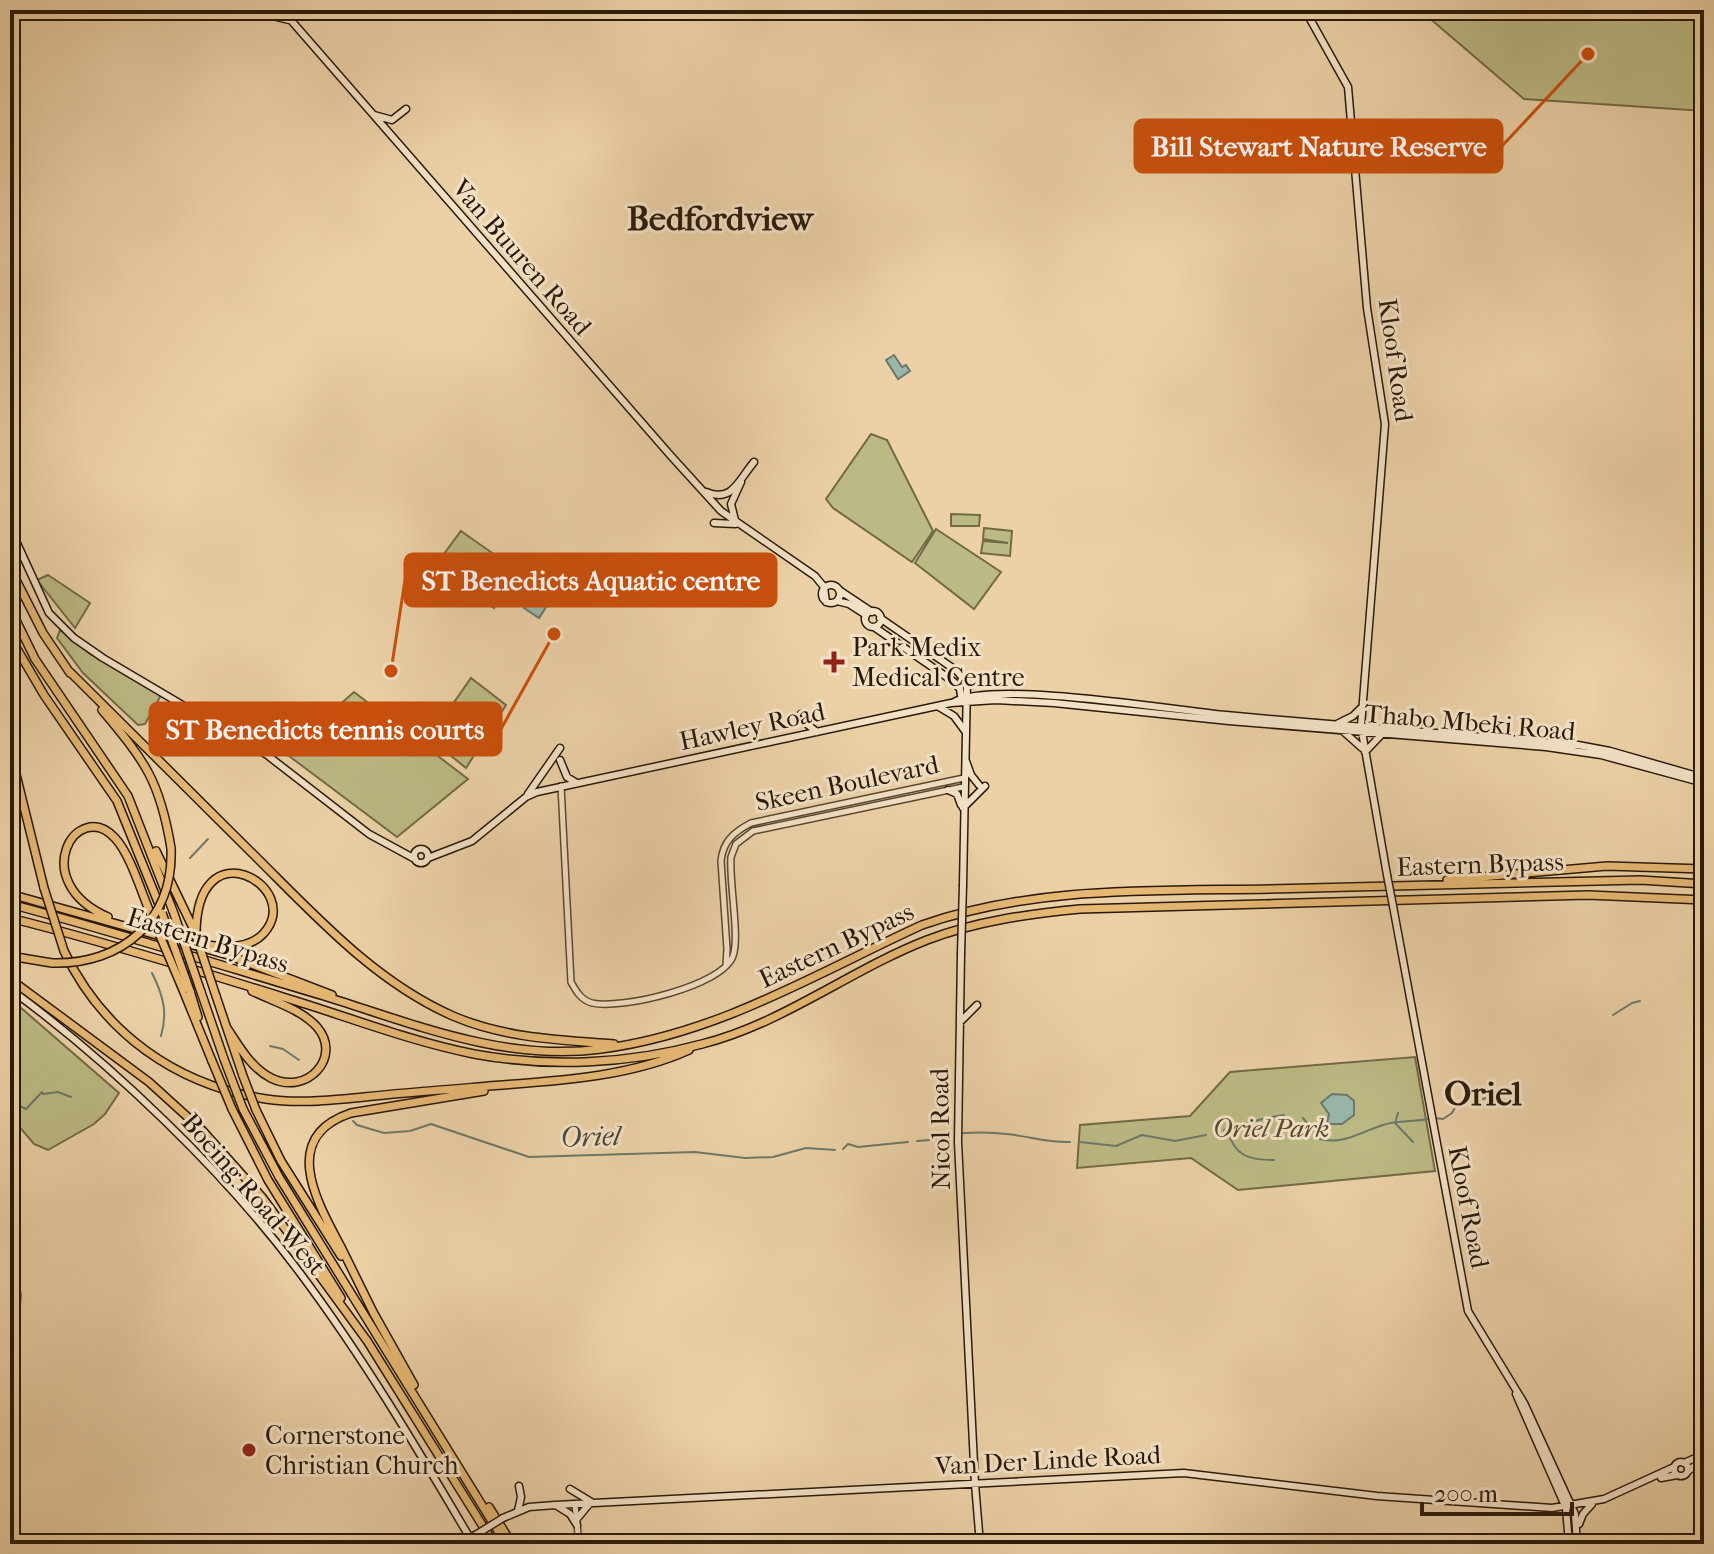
<svg xmlns="http://www.w3.org/2000/svg" width="1714" height="1554" font-family="'IM FELL French Canon',serif">
	<style>
		.green { fill: #bcba84; stroke: #726a46; stroke-width: 2 }
		.water { fill: #99b7ab; stroke: #6c786a; stroke-width: 2 }
		.lines { fill: none; stroke-linecap: round; stroke-linejoin: round }
		.stream { stroke: #6c786a; stroke-width: 2 }
		.tertiary-casing { stroke: #5a4730; stroke-width: 8 }
		.secondary-casing { stroke: #291909; stroke-width: 9 }
		.motorway-casing { stroke: #291909; stroke-width: 10 }
		.tertiary { stroke: #f3e1c6; stroke-width: 5 }
		.secondary { stroke: #f3e1c6; stroke-width: 6 }
		.motorway { stroke: #e6b874; stroke-width: 7 }
		.secondary-bridge-casing { stroke: #291909; stroke-width: 9; stroke-linecap: butt }
		.motorway-bridge-casing { stroke: #291909; stroke-width: 10; stroke-linecap: butt }
		.secondary-bridge { stroke: #f3e1c6; stroke-width: 6 }
		.motorway-bridge { stroke: #e6b874; stroke-width: 7 }
		.poi-dot { fill: #8f2418; stroke: #f3e1c6; stroke-width: 3 }
		.labels { text-anchor: middle; stroke-width: 6; stroke-linejoin: round; paint-order: stroke }
		.street-label { font-size: 26px; fill: #291909; stroke: #f3e1c6 }
		.poi-label { font-size: 26px; fill: #291909; stroke: #f3e1c6; text-anchor: start }
		.park-label { font-size: 26px; font-style: italic; fill: #55492e; stroke: #f3e1c6 }
		.water-label { font-size: 28px; font-style: italic; fill: #4b483a; stroke: #f3e1c6 }
		.district-label { font-size: 34px; font-weight: bold; fill: #291909; stroke: #f3e1c6 }
		.leader { fill: none; stroke: #cb4f0c; stroke-width: 3 }
		.callout-dot { fill: #cb4f0c; stroke: #f3e1c6; stroke-width: 3 }
		.callout { fill: #cb4f0c; stroke: #cb4f0c; stroke-width: 3 }
		.callout-label { font-size: 28px; text-anchor: middle; font-weight: bold; fill: #fff }
	</style>
	<rect width="100%" height="100%" fill="#ecd1a7"/>
	<filter id="stains"><feTurbulence type="fractalNoise" baseFrequency=".0025" numOctaves="4"/><feColorMatrix values="0 0 0 0 .2 0 0 0 0 .09 0 0 0 0 .02 0 0 0 .5 -.17"/></filter>
	<radialGradient id="worn" r=".72"><stop offset=".6" stop-color="#630" stop-opacity="0"/><stop offset="1" stop-color="#630" stop-opacity=".3"/></radialGradient>
	<path class="green" d="M 1420,10 L 1704,10 L 1704,111 L 1524,99 Z
		M 871,434 L 887,440 L 933,531 L 912,562 L 833,508 L 826,499 Z
		M 951,514 L 980,515 L 979,526 L 951,526 Z
		M 984,528 L 1012,531 L 1010,556 L 981,553 L 983,541 L 1008,543 L 983,539 Z
		M 936,529 L 1001,572 L 974,609 L 915,563 Z
		M 461,531 L 519,572 L 494,608 L 435,566 Z
		M 48,575 L 90,603 L 75,628 L 37,580 Z
		M 60,630 L 90,654 L 160,690 L 160,697 L 145,724 L 138,725 L 83,673 L 57,638 Z
		M 471,678 L 506,705 L 466,768 L 429,738 Z
		M 354,692 L 468,779 L 397,837 L 285,753 Z
		M 20,1007 L 119,1093 L 105,1114 L 94,1124 L 48,1150 L 34,1144 L 17,1124 L 10,1127 L 10,1008 Z
		M 1415,1057 L 1435,1171 L 1238,1190 L 1191,1158 L 1077,1168 L 1080,1125 L 1190,1116 L 1230,1072 Z
		M 10,1279 C 21,1286 22,1292 20,1305 L 10,1309 Z"/>
	<path class="water" d="M 894,355 L 902,367 L 906,365 L 910,371 L 898,379 L 886,360 Z
		M 544,578 L 559,587 L 539,618 L 524,608 Z
		M 1332,1094 L 1347,1095 L 1354,1101 L 1354,1115 L 1342,1124 L 1327,1124 L 1329,1114 L 1321,1103 Z"/>
	<g class="lines">
		<path class="stream" d="M 190,858 L 208,839
			M 152,973 C 163,995 168,1012 161,1036
			M 1613,1015 L 1632,1003 L 1640,1001
			M 270,1046 L 283,1049 L 299,1060
			M 1497,1094 L 1509,1091 L 1520,1081
			M 1483,1099 L 1495,1095
			M 10,1105 L 13,1103 L 26,1109 L 42,1092 L 43,1094 L 58,1092 L 71,1097
			M 1398,1113 L 1395,1123 L 1413,1142
			M 1303,1118 L 1320,1139 C 1344,1145 1360,1132 1383,1125 C 1397,1120 1414,1122 1429,1119
			M 1435,1118 L 1443,1119 L 1452,1113 L 1457,1104 L 1475,1099
			M 353,1121 L 357,1125 L 384,1133 L 410,1131 L 431,1124 L 529,1157 L 695,1152 L 745,1158 L 773,1157 L 806,1148 L 835,1150
			M 1224,1130 L 1266,1118 L 1284,1115
			M 1227,1130 C 1235,1156 1248,1160 1274,1160
			M 963,1133 C 978,1132 992,1132 1007,1134 C 1028,1136 1048,1143 1070,1142
			M 917,1141 L 942,1139 L 951,1133
			M 1080,1142 L 1116,1146 L 1142,1135 L 1175,1141 L 1206,1135
			M 843,1149 L 848,1144 L 858,1147 L 908,1142"/>
		<g class="tertiary-casing">
			<path id="tertiary" d="M 561,786 L 571,982 C 576,991 581,1000 592,1003 C 620,1010 723,986 733,956 C 740,937 729,882 731,857 L 736,844 L 753,831 L 963,787
				M 726,965 L 727,949 L 721,861 C 723,841 734,832 751,823 L 964,778
				M 575,1504 L 579,1544"/>
		</g>
		<g class="secondary-casing">
			<path id="secondary" d="M 248,10 L 289,20
				M 282,10 L 671,456 L 721,511 L 815,576 L 824,587 L 826,602
				M 1305,10 L 1348,87 L 1367,308 L 1385,424 L 1361,726 L 1387,875
				M 374,115 L 392,120 L 406,109
				M 706,492 C 732,503 738,481 754,462
				M 735,520 L 731,504 L 741,482
				M 714,523 L 735,524
				M 10,528 L 49,613 L 74,638 L 103,658 L 267,755 L 369,834 L 415,859
				M822 594a9 9 0 1 1 18 0a9 9 0 1 1-18 0Z
				M 839,590 L 872,612
				M 837,601 L 849,604 L 866,615
				M865 619a8 8 0 1 1 16 0a8 8 0 1 1-16 0Z
				M 880,618 L 957,671 L 967,683 L 963,885
				M 874,627 L 954,682 L 960,689 L 962,702
				M 954,702 C 993,680 1174,710 1226,715 C 1343,726 1460,735 1578,745 L 1610,751 L 1704,778
				M 939,707 L 954,716 L 965,731
				M 801,714 L 808,725 L 817,732
				M 1337,724 L 1353,716 L 1363,706
				M 1344,732 L 1362,748
				M 1365,752 L 1382,734
				M 560,760 L 567,777 L 575,782
				M 966,761 L 971,775 L 979,785
				M 948,790 L 957,794 L 961,805
				M 528,794 L 560,748
				M 963,808 L 985,786
				M414 856a7 7 0 1 1 14 0a7 7 0 1 1-14 0Z
				M 428,858 L 472,841 L 526,797 L 537,792 L 951,703 L 996,700 L 1054,703 L 1229,721 L 1546,747 L 1601,755 L 1704,783
				M 1393,906 L 1468,1311 L 1524,1403 L 1575,1514 L 1577,1544
				M 961,954 L 958,1142 L 975,1484 L 980,1544
				M 10,989 C 111,1063 225,1172 300,1273 C 363,1357 417,1448 470,1538 L 477,1534
				M 960,1022 L 977,1005
				M 1516,1394 L 1566,1508 L 1569,1544
				M1674 1469a7 7 0 1 1 14 0a7 7 0 1 1-14 0Z
				M 1684,1463 L 1704,1454
				M 1688,1471 L 1704,1459
				M 1661,1478 L 1677,1475
				M 570,1489 L 593,1503
				M 557,1506 L 570,1514 L 577,1525
				M 518,1511 L 521,1497 L 519,1486
				M 503,1518 L 529,1507 L 555,1505 L 1184,1473 L 1377,1496 L 1552,1508 L 1604,1499 L 1674,1467
				M 576,1520 L 590,1503
				M 1579,1524 L 1583,1514 L 1592,1504"/>
		</g>
		<g class="motorway-casing">
			<path id="motorway" d="M 10,568 L 43,633 L 70,673
				M 10,608 L 35,659 L 128,796 L 173,911
				M 10,637 L 44,695 L 117,801 L 160,907
				M 70,672 C 130,732 191,792 251,852 C 313,913 373,981 453,1016 C 504,1038 559,1040 614,1044
				M 102,710 C 145,761 160,781 171,848
				M 10,750 L 44,888
				M 156,851 L 194,930
				M 1447,880 L 1607,866 L 1704,869
				M 10,894 L 228,955 L 332,995
				M 10,904 C 116,932 220,965 324,996 C 414,1024 505,1062 601,1049 C 718,1034 817,973 922,925 C 1033,886 1153,891 1270,889 C 1393,886 1516,882 1640,880 L 1704,884
				M 108,917 C 26,881 77,797 115,838 C 131,855 142,895 152,917
				M 10,918 C 102,941 193,969 283,997 C 346,1016 409,1041 474,1054 C 549,1068 629,1064 702,1044 C 782,1024 850,970 927,940 C 976,921 1029,914 1080,909 L 1588,895 L 1704,900
				M 196,936 C 195,824 305,887 264,933 C 250,949 226,948 207,945
				M 64,951 C 103,1033 176,1085 266,1099 C 298,1104 331,1100 364,1097 C 402,1093 441,1090 479,1087 C 548,1081 625,1079 689,1050
				M 10,956 L 52,963
				M 10,979 L 149,1082 L 203,1131 L 262,1197 L 368,1342
				M 183,990 L 212,1061
				M 190,991 L 198,1017
				M 201,992 L 224,1059
				M 216,996 L 243,1076
				M 227,1028 C 239,1046 251,1068 271,1078 C 307,1096 343,1057 317,1027 C 301,1009 272,1001 252,991
				M 232,1109 L 268,1180 L 341,1298
				M 243,1109 L 279,1177 L 506,1544
				M 256,1110 L 281,1161 L 341,1256
				M 373,1312 L 414,1385
				M 374,1314 C 363,1292 352,1269 341,1247 C 317,1202 279,1137 351,1113 L 484,1091
				M 366,1339 L 494,1544
				M 489,1507 L 512,1544"/>
		</g>
		<use href="#tertiary" class="tertiary"/>
		<use href="#secondary" class="secondary"/>
		<use href="#motorway" class="motorway"/>
		<g class="secondary-bridge-casing">
			<path id="secondary-bridge" d="M 1387,875 L 1393,906
				M 961,954 L 963,885
				M 477,1534 L 503,1518"/>
		</g>
		<g class="motorway-bridge-casing">
			<path id="motorway-bridge" d="M 44,888 L 64,951
				M 173,911 L 201,992
				M 162,913 L 190,991
				M 152,917 L 183,990
				M 196,936 L 216,996
				M 52,963 C 122,965 174,920 171,848
				M 224,1059 L 243,1109
				M 212,1061 L 232,1109
				M 243,1076 L 256,1110"/>
		</g>
		<use href="#secondary-bridge" class="secondary-bridge"/>
		<use href="#motorway-bridge" class="motorway-bridge"/>
	</g>
	<g class="poi-dot">
		<path d="M830 650h8v8h8v8h-8v8h-8v-8h-8v-8h8z"/>
		<circle cx="249" cy="1450" r="8"/>
	</g>
	<g class="labels">
		<g class="street-label">
			<text transform="translate(522 257) rotate(49)" y="9">Van Buuren Road</text>
			<text transform="translate(1396 360) rotate(82)" y="9">Kloof Road</text>
			<text transform="translate(1470 722) rotate(5)" y="9">Thabo Mbeki Road</text>
			<text transform="translate(752 726) rotate(-12)" y="9">Hawley Road</text>
			<text transform="translate(847 783) rotate(-12)" y="9">Skeen Boulevard</text>
			<text transform="translate(1480 864) rotate(-2)" y="9">Eastern Bypass</text>
			<text transform="translate(208 940) rotate(17)" y="9">Eastern Bypass</text>
			<text transform="translate(836 945) rotate(-25)" y="9">Eastern Bypass</text>
			<text transform="translate(940 1129) rotate(-91)" y="9">Nicol Road</text>
			<text transform="translate(254 1194) rotate(49)" y="9">Boeing Road West</text>
			<text transform="translate(1469 1207) rotate(79)" y="9">Kloof Road</text>
			<text transform="translate(1048 1460) rotate(-3)" y="9">Van Der Linde Road</text>
		</g>
		<g class="poi-label">
			<text x="852" y="656">Park Medix<tspan x="852" dy="30">Medical Centre</tspan></text>
			<text x="265" y="1444">Cornerstone<tspan x="265" dy="30">Christian Church</tspan></text>
		</g>
		<g class="park-label">
			<text x="1271" y="1137">Oriel Park</text>
		</g>
		<g class="water-label">
			<text transform="translate(590 1136) rotate(-2)" y="10">Oriel</text>
		</g>
		<g class="district-label">
			<text x="720" y="230">Bedfordview</text>
			<text x="1483" y="1105">Oriel</text>
		</g>
	</g>
	<path class="leader" d="M1588 54L1502 146M391 671L405 580M554 634L501 729"/>
	<g class="callout-dot">
		<circle cx="1588" cy="54" r="8"/>
		<circle cx="391" cy="671" r="8"/>
		<circle cx="554" cy="634" r="8"/>
	</g>
	<g class="callout">
		<rect x="1135" y="120" width="367" height="52" rx="8"/>
		<rect x="405" y="554" width="371" height="52" rx="8"/>
		<rect x="150" y="703" width="351" height="52" rx="8"/>
	</g>
	<g class="callout-label">
		<text x="1319" y="156">Bill Stewart Nature Reserve</text>
		<text x="591" y="590">ST Benedicts Aquatic centre</text>
		<text x="325" y="739">ST Benedicts tennis courts</text>
	</g>
	<rect width="1714" height="1554" fill="none" stroke="#ecd1a7" stroke-width="40"/>
	<rect x="12" y="12" width="1690" height="1530" fill="none" stroke="#291909" stroke-width="4"/>
	<rect x="20" y="20" width="1674" height="1514" fill="none" stroke="#291909" stroke-width="2"/>
	<path d="M1422 1502v12h150v-12" fill="none" stroke="#291909" stroke-width="4"/>
	<text x="1434" y="1502" font-size="24" fill="#291909" stroke="#f3e1c6" stroke-width="6" paint-order="stroke">200 m</text>
	<rect width="100%" height="100%" filter="url(#stains)"/>
	<rect width="100%" height="100%" fill="url(#worn)"/>
</svg>
